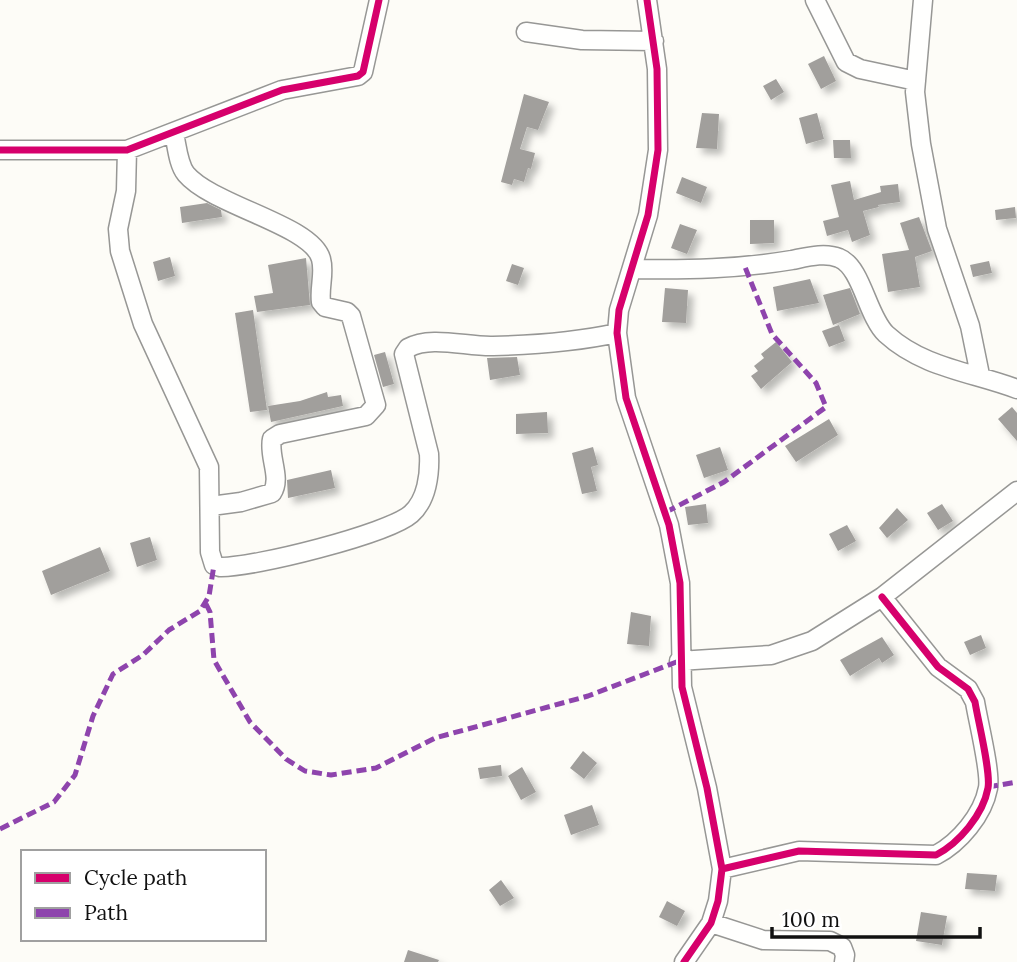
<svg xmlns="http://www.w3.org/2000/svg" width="1017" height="962" font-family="Lora,serif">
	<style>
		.building { fill: #a19f9c; filter: url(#shadow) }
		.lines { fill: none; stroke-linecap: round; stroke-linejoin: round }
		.minor-casing { stroke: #979795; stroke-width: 21 }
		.minor { stroke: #fffffe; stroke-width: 18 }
		.quiet { stroke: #8e44ad; stroke-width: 5; stroke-dasharray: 10 5; stroke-linecap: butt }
		.cycleway-casing { stroke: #fff; stroke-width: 11 }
		.cycleway { stroke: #d6006c; stroke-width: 7 }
	</style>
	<defs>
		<filter id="shadow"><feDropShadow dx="5.5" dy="5.5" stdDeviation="3.5" flood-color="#0004"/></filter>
	</defs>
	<rect width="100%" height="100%" fill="#fdfcf7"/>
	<path class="building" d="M 824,56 L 836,81 L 821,89 L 808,64 Z
		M 776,79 L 784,92 L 771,100 L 763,86 Z
		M 524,94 L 549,102 L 538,130 L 527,127 L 520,149 L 535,153 L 531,169 L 528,168 L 524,182 L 514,179 L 512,185 L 501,182 Z
		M 702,113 L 719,114 L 717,149 L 696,148 Z
		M 817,113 L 824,139 L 806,144 L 799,118 Z
		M 833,140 L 850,140 L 851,158 L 834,158 Z
		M 682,177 L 707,187 L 701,203 L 676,193 Z
		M 850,181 L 854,200 L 881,192 L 880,186 L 898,184 L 900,202 L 878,205 L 879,207 L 863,211 L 870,235 L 852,242 L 848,230 L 827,236 L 823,221 L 839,217 L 831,185 Z
		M 207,203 L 221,210 L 222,217 L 182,223 L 180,207 Z
		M 1015,207 L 1016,218 L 996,220 L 995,210 Z
		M 919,217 L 932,251 L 915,257 L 920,287 L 888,292 L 882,254 L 909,250 L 900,223 Z
		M 750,220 L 774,220 L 774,243 L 750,244 Z
		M 680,224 L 697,230 L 687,254 L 671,248 Z
		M 170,257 L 175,276 L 158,281 L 153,262 Z
		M 306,258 L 310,305 L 257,312 L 254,296 L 273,293 L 268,265 Z
		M 989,261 L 992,273 L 973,277 L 970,265 Z
		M 512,264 L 524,268 L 518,285 L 506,281 Z
		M 810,279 L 819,303 L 777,311 L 773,287 Z
		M 665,288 L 688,290 L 686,323 L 662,322 Z
		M 850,288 L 860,314 L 833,325 L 823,295 Z
		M 253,310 L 267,410 L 250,412 L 235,313 Z
		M 839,325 L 845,341 L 829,347 L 822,331 Z
		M 776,342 L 792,362 L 761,389 L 751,376 L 758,371 L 754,366 L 764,358 L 761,354 Z
		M 385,352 L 394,384 L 383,387 L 374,355 Z
		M 517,357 L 520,375 L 490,380 L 487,358 Z
		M 327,392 L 328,397 L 341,395 L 343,406 L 271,422 L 268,406 L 300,401 Z
		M 1012,407 L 1017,413 L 1017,441 L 998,419 Z
		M 547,412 L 548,433 L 516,434 L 516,414 Z
		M 829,419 L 838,435 L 796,462 L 785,446 Z
		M 593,447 L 598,465 L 591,467 L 597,491 L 582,494 L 572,453 Z
		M 720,447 L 728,470 L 704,478 L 696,455 Z
		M 331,470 L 335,488 L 288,498 L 287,480 Z
		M 706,504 L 708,523 L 688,525 L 685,507 Z
		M 942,504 L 953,521 L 938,530 L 927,513 Z
		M 897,508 L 908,520 L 887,538 L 879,528 Z
		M 847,525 L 856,541 L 838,551 L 829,534 Z
		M 150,537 L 157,560 L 137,567 L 130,543 Z
		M 100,547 L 110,571 L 51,595 L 42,571 Z
		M 631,612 L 651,616 L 649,646 L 627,644 Z
		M 981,635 L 986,648 L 970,655 L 964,642 Z
		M 882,637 L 894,655 L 882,663 L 879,658 L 850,676 L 840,660 Z
		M 583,751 L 597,763 L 584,779 L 570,768 Z
		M 501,765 L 502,776 L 480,779 L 478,768 Z
		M 522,767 L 536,792 L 521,800 L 508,776 Z
		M 592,805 L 599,825 L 571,835 L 564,815 Z
		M 967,873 L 997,875 L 995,891 L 965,889 Z
		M 501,880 L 514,898 L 500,906 L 489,890 Z
		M 667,901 L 685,911 L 677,926 L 659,917 Z
		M 921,912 L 947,916 L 942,945 L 916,941 Z
		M 408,950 L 439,960 L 438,962 L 404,962 Z"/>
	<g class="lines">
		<g class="minor-casing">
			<path id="minor" d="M 647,0 L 657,69 L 658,150 L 648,215 L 619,310 L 617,333 L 626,398 L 669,525 L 680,583 L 682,687 L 707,788 L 722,869 L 718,901 L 711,923 L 684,962
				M 815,0 L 846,62 L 860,69 L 916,81
				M 923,0 L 915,92 L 921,144 L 937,229 L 970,326 L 980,375
				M 526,32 L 582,40 L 654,41
				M 174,133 C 177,146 178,164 186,174 C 213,206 312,225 321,259 C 325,273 319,287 321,302 L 325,307 L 347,312 L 351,316 L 376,405 L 366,416 L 280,434 L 272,439 C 268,456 282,478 272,493 L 241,502 L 211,506
				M 0,150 L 127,150 L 282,90 L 358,76 L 363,72 L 379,0
				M 127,150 L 126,191 L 118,229 L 120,251 L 143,324 L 209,467 L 210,552 L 214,565 L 220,567 C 252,568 388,534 411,514 C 427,500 430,474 429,454 L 404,354 L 408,348 C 431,335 467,347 493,346 C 535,345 576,342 617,333
				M 633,269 C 687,270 738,269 792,260 C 807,257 825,252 839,258 C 862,267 867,316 886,334 C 923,368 972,372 1017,389
				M 679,661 L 771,655 L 812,641 L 882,597 L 1017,491
				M 722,869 L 799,851 L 936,855 C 959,843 983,815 988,788 C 991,772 978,721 975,702 L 968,689 L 938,667 L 882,597
				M 711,923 L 763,940 L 830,941 L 842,947 L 845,955 L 844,962"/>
		</g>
		<use href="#minor" class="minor"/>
		<path class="quiet" d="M 666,512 L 724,482 L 826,407 L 816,383 L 772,334 L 745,267
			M 206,604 L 210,612 L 214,660 L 250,722 L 286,759 L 305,771 L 331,775 L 376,768 L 435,738 L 588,696 L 679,661
			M 988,787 L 1017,782
			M 0,829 L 54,802 L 75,775 L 93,716 L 113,674 L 143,655 L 169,630 L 200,611 L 209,596 L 214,565"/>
		<g class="cycleway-casing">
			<path id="cycleway" d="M 647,0 L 657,69 L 658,150 L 648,215 L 619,310 L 617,333 L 626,398 L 669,525 L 680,583 L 682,687 L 707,788 L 722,869 L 718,901 L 711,923 L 684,962
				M 0,150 L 127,150 L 282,90 L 358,76 L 363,72 L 379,0
				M 722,869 L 799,851 L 936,855 C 959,843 983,815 988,788 C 991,772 978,721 975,702 L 968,689 L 938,667 L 882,597"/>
		</g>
		<use href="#cycleway" class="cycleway"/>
	</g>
	<rect x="21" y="850" width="245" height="91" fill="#ffffff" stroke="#a0a0a0" stroke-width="2"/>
	<rect x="35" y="873" width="35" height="10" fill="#d6006c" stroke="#a0a0a0" stroke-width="2"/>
	<text x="84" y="885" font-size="21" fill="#111111">Cycle path</text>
	<rect x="35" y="908" width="35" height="10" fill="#8e44ad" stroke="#a0a0a0" stroke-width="2"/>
	<text x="84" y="920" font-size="21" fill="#111111">Path</text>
	<path d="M772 927v10h208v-10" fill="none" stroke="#111111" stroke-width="3.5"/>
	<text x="782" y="927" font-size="21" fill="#111111" stroke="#ffffff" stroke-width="5" paint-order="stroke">100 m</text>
</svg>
